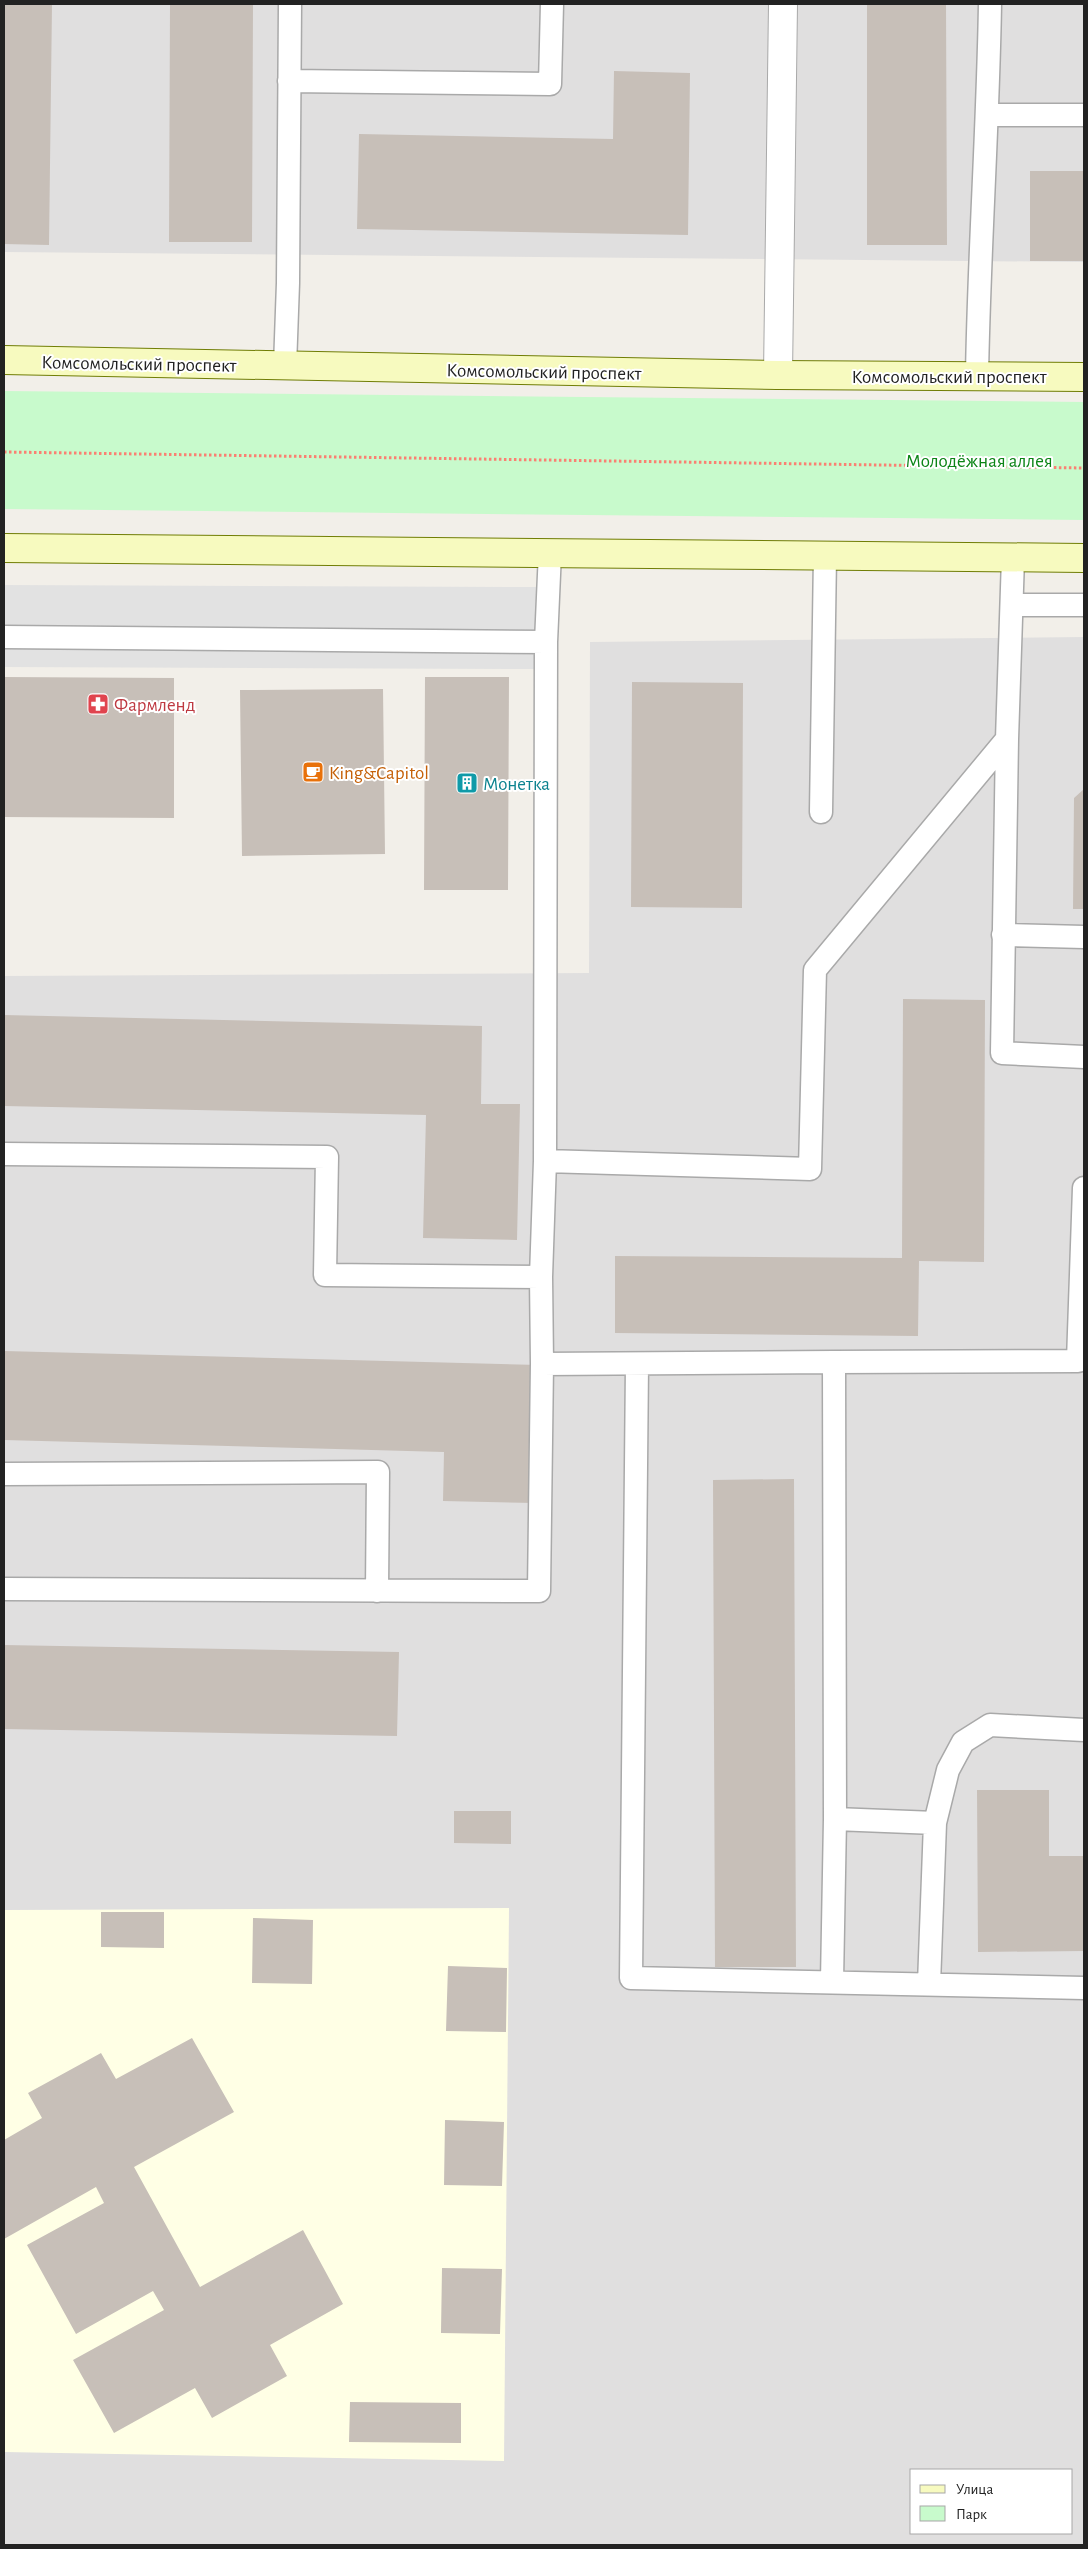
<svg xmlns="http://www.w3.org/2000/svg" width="1088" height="2549" font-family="'Alegreya Sans',sans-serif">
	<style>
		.residential { fill: #e0dfdf; fill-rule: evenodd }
		.education { fill: #ffffe5 }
		.park { fill: #c8facc }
		.parking { fill: #e2e2e2 }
		.building { fill: #c7bfb8 }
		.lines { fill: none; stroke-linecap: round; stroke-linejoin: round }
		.lane-casing { stroke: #a9a9a9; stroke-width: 25 }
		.street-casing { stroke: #a9a9a9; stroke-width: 30 }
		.secondary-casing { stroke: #707d05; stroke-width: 30 }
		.path { stroke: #fa8072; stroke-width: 3; stroke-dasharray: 2.5 2.5; stroke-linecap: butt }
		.lane { stroke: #fff; stroke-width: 22 }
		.street { stroke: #fff; stroke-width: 28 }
		.secondary { stroke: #f7fabf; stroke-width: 28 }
		.labels { text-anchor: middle; stroke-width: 4; stroke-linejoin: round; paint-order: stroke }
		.street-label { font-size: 19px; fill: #222; stroke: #fff }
		.park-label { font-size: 19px; fill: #0c8416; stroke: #fff }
		.health-label { font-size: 19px; fill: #be3a42; stroke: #fff; text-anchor: start }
		.food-label { font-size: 19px; fill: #c56008; stroke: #fff; text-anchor: start }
		.culture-label { font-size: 19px; fill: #0d838f; stroke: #fff; text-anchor: start }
	</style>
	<rect width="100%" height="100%" fill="#f2efe9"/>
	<path class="residential" d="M 4,4 L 1084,4 L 1084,262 L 4,252 Z
		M 1084,637 L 1084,2545 L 4,2545 L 4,976 L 589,973 L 590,642 ZM 912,2470 L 1072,2470 L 1072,2533 L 912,2533 Z"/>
	<path class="education" d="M 509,1908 L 504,2461 L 4,2452 L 4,1910 Z"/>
	<path class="park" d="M 4,391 L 1084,402 L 1084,520 L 4,509 Z"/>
	<path class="parking" d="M 4,585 L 539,587 L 538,669 L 4,667 Z"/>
	<path class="building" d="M 4,4 L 52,4 L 49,245 L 4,244 Z
		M 170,4 L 253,4 L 252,242 L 169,242 Z
		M 867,4 L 946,4 L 947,245 L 867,245 Z
		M 614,71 L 690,73 L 688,235 L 357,229 L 359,134 L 613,139 Z
		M 1030,171 L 1084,171 L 1084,261 L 1030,261 Z
		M 4,677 L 174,678 L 174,818 L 4,817 Z
		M 425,677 L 509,677 L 508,890 L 424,890 Z
		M 632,682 L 743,683 L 742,908 L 631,907 Z
		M 383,689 L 385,854 L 242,856 L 240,690 Z
		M 1084,789 L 1084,909 L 1073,909 L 1074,798 Z
		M 903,999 L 985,1000 L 984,1262 L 919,1261 L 918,1336 L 615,1333 L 615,1256 L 902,1258 Z
		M 4,1015 L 482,1026 L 481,1104 L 520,1104 L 517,1240 L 423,1238 L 426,1115 L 4,1106 Z
		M 4,1351 L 539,1365 L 535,1503 L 443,1501 L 444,1452 L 4,1440 Z
		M 794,1479 L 796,1967 L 715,1967 L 713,1480 Z
		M 4,1645 L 399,1652 L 397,1736 L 4,1729 Z
		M 977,1790 L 1049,1790 L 1049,1856 L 1084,1856 L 1084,1951 L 978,1952 Z
		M 454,1811 L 511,1811 L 511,1844 L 454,1843 Z
		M 101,1912 L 164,1912 L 164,1948 L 101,1947 Z
		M 253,1918 L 313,1920 L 312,1984 L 252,1983 Z
		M 448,1966 L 507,1968 L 506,2032 L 446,2031 Z
		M 192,2038 L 234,2112 L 134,2167 L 200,2287 L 303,2230 L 343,2304 L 270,2345 L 287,2376 L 212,2418 L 195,2388 L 114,2433 L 73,2360 L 164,2310 L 153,2291 L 76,2334 L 27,2245 L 104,2203 L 96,2187 L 4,2239 L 4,2140 L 42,2118 L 28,2093 L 101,2053 L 116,2079 Z
		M 445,2120 L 504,2122 L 502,2186 L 444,2185 Z
		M 442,2268 L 502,2269 L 500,2334 L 441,2333 Z
		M 350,2402 L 461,2403 L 461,2443 L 349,2442 Z"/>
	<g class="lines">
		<g class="lane-casing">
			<path id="lane" d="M 289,81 L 550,84 L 552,4
				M 988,115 L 1084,115
				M 285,366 L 288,283 L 290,4
				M 977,376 C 979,252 988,128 990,4
				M 1013,605 L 1084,605
				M 4,637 L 546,642
				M 1007,739 L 1002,1053 L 1084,1057
				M 821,812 L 825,556
				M 1003,935 L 1084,937
				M 4,1154 L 327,1157 L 325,1275 L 541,1277
				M 545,1161 L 546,642 L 550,552
				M 834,1362 L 1078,1361 L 1084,1188
				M 637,1364 L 631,1978 L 1084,1988
				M 4,1474 L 378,1472 L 377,1591
				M 4,1589 L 539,1591 L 542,1364
				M 835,1819 L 935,1823 L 948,1770 L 963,1742 L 990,1725 L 1084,1730
				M 832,1981 L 835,1819 L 834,1362 L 542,1364 L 541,1277 L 545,1161 L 810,1169 L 815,970 L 1007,739 L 1013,558
				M 929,1984 L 935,1823"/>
		</g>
		<g class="street-casing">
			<path id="street" d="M 778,375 L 783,4"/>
		</g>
		<g class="secondary-casing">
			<path id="secondary" d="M 4,360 L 778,375 L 1084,377
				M 4,548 L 1084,558"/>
		</g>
		<path class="path" d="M 4,452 L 1084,468"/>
		<use href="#lane" class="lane"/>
		<use href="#street" class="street"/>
		<use href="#secondary" class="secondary"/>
	</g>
	<defs>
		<g id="pharmacy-square" transform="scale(1.125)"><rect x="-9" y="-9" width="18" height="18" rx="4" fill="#e0444e" stroke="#fff"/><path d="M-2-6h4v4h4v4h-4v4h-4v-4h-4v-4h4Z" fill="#fff"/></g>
		<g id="cafe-square" transform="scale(1.125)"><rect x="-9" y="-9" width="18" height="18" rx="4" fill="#e8710a" stroke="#fff"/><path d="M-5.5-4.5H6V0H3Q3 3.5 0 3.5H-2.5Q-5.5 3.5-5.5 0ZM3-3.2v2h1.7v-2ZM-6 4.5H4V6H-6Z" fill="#fff"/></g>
		<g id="building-square" transform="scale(1.125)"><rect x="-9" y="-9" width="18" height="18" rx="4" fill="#0f9aa8" stroke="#fff"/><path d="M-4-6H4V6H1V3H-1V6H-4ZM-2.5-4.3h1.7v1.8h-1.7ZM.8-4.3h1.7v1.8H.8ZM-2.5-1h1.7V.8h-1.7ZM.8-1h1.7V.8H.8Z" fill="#fff"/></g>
	</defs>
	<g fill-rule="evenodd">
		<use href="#pharmacy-square" x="98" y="704"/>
		<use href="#cafe-square" x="313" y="772"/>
		<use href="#building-square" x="467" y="783"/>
	</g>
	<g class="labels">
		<g class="street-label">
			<text transform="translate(139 363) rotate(1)" y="7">Комсомольский проспект</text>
			<text transform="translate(544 371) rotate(1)" y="7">Комсомольский проспект</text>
			<text x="949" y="383">Комсомольский проспект</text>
		</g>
		<g class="park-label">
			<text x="979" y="467">Молодёжная аллея</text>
		</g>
		<g class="health-label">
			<text x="114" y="711">Фармленд</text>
		</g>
		<g class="food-label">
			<text x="329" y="779">King&amp;Capitol</text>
		</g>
		<g class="culture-label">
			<text x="483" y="790">Монетка</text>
		</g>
	</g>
	<rect width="1088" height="2549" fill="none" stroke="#222222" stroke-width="10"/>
	<rect x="910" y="2469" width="162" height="65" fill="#ffffff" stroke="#a7a7a7"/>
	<rect x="920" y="2485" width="25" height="8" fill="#f7fabf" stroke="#a7a7a7"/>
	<text x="956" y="2494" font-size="15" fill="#222222">Улица</text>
	<rect x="920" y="2506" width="25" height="15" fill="#c8facc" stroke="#a7a7a7"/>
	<text x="956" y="2519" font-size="15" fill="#222222">Парк</text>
</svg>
